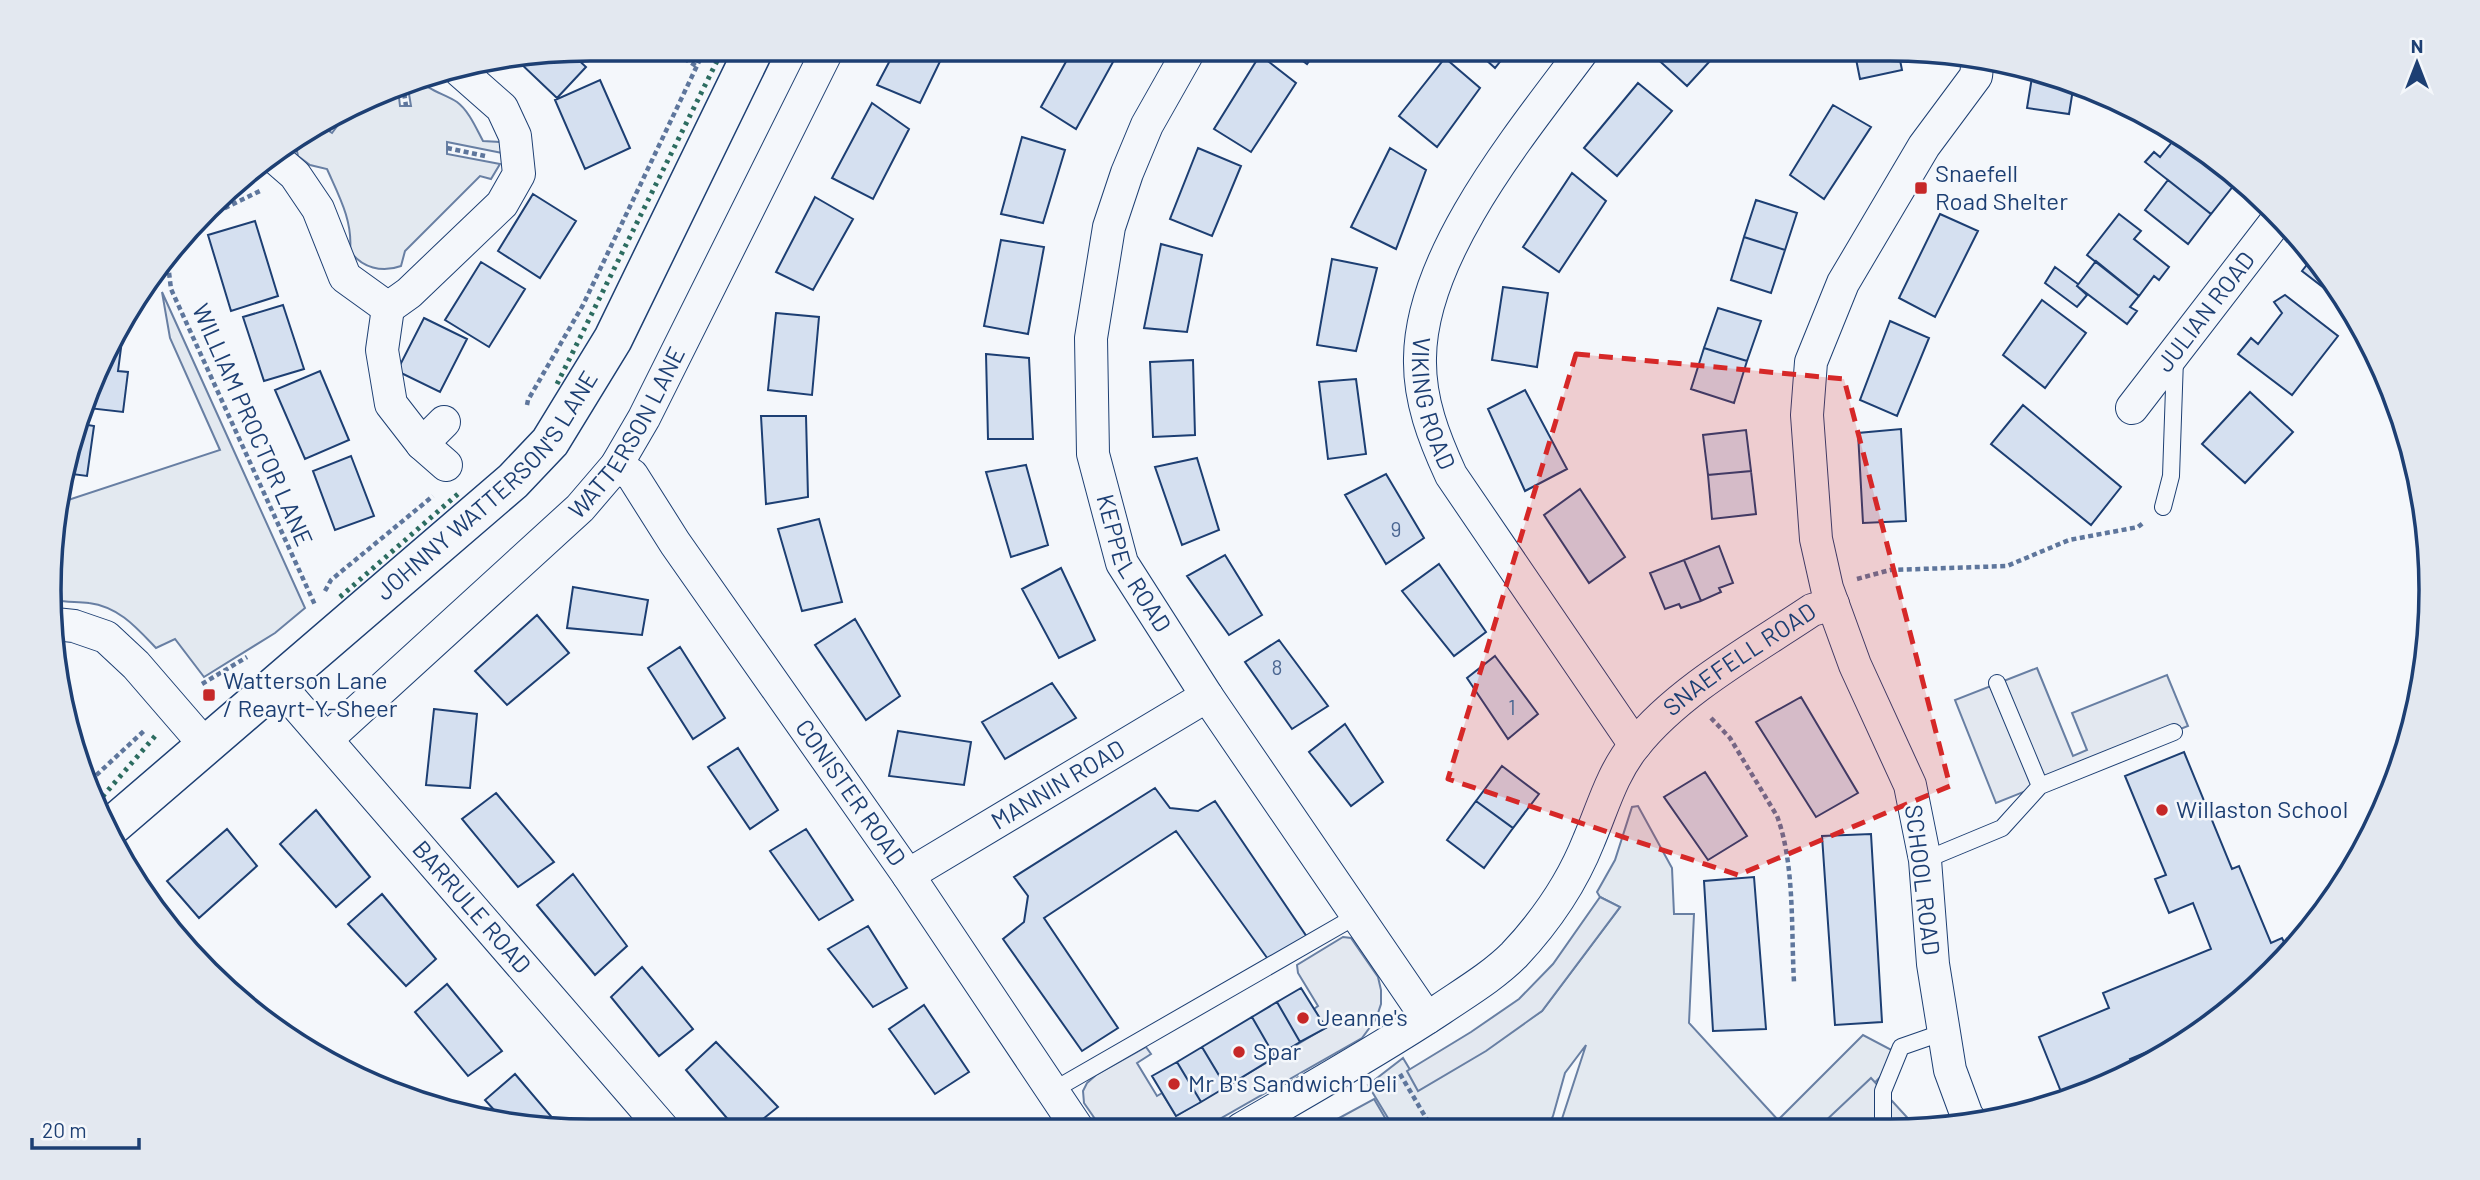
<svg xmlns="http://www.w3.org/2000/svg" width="2480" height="1180" font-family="Barlow,sans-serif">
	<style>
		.green { fill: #e3e9f0; stroke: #687fa3; stroke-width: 2 }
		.parking { fill: #e3e8f0; stroke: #687fa3; stroke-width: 2 }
		.building { fill: #d5e0f0; stroke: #1d3f73; stroke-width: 2 }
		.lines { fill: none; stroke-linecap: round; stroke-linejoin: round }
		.lane-casing { stroke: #1d3f73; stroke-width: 18 }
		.street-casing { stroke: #1d3f73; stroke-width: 34 }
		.highway-casing { stroke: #1d3f73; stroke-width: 41 }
		.path { stroke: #5e769c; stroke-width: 4.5; stroke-dasharray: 5 3.5; stroke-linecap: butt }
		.lane { stroke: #f4f7fb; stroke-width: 16 }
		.street { stroke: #f4f7fb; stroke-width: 32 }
		.highway { stroke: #f4f7fb; stroke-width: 38 }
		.hedge { stroke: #2c6c60; stroke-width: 5; stroke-dasharray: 3.5 5; stroke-linecap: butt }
		.marked { fill: #d62828; fill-opacity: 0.2; stroke: #d62828; stroke-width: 5; stroke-dasharray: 14 9; stroke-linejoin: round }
		.poi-dot { fill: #c62828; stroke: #f4f7fb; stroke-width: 2.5 }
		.labels { text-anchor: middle; stroke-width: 5; stroke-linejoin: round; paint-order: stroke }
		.number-label { font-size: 21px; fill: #4b6792 }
		.poi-label { font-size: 24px; fill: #1d3f73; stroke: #f4f7fb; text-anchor: start }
		.street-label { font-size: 24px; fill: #1d3f73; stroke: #f4f7fb }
		.rim { fill: none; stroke: #1d3f73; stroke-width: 3.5 }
	</style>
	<rect width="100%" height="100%" fill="#f4f7fb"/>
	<path class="green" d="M 418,78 C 428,91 443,93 457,102 C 469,111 476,128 483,141 L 500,142 L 502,153 L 447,142 L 447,154 L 500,164 L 491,179 L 480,176 L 405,251 L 401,266 C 382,273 362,268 350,251 C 353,221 339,196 327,169 L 310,165 L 298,156 L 295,142 L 323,127 L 332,133 L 344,117 L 398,88 L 400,106 L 411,106 L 407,82 Z
		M 162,292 L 305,608 L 275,633 L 204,677 L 175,639 L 156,648 C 136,627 119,607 89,603 C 78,601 67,603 56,600 L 59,503 L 220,450 L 170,338 Z
		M 1638,806 L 1672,868 L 1674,914 L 1694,914 L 1689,1023 L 1778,1120 L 1863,1035 L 1901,1055 L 1833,1127 L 1559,1128 L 1586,1045 L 1565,1073 L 1553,1116 L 1547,1128 L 1394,1128 L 1368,1085 L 1403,1058 L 1421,1088 L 1542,1011 L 1620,907 L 1600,897 L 1597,892 L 1615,860 L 1632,807 Z
		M 1374,1099 L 1391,1128 L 1319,1129 Z"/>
	<path class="parking" d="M 2037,668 L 2073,756 L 2087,750 L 2072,713 L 2167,675 L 2188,726 L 1996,803 L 1955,700 Z
		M 1600,897 L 1620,907 L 1542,1011 L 1486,1051 L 1418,1091 L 1407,1071 L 1471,1032 L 1519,999 L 1553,964 Z
		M 1343,937 L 1351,938 L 1378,977 L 1381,990 L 1381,1004 L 1376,1019 L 1362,1038 L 1202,1129 L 1102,1129 L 1084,1103 L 1083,1091 L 1087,1083 L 1096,1075 L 1146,1047 L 1151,1054 L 1137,1063 L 1157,1096 L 1162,1093 L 1176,1116 L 1325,1028 L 1314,1009 L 1318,1006 L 1298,973 L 1297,965 Z
		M 1871,1078 L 1915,1126 L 1819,1127 Z"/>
	<path class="building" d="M 896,49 L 946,49 L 920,103 L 877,85 Z
		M 1073,49 L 1111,49 L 1118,53 L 1076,129 L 1041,107 Z
		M 1287,49 L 1318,49 L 1307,64 Z
		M 1474,49 L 1510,49 L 1495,68 Z
		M 1658,49 L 1721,49 L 1687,86 L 1653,55 Z
		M 1854,49 L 1898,50 L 1902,70 L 1860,79 Z
		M 570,52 L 586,67 L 557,98 L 518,61 Z
		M 1260,55 L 1296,83 L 1251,152 L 1214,129 Z
		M 1445,58 L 1480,88 L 1437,147 L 1399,116 Z
		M 2033,71 L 2074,83 L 2069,114 L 2027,108 Z
		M 600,80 L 630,148 L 585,169 L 555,100 Z
		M 1638,83 L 1672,111 L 1617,176 L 1584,148 Z
		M 872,103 L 909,129 L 873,199 L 832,178 Z
		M 1833,105 L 1871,127 L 1824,199 L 1790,175 Z
		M 2158,123 L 2191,140 L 2213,159 L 2208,165 L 2234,185 L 2211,214 L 2145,162 L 2154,152 L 2160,157 L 2172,142 L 2154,127 Z
		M 1022,137 L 1065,150 L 1043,223 L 1001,214 Z
		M 1198,148 L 1241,166 L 1212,236 L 1170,219 Z
		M 1390,148 L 1426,170 L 1396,249 L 1351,227 Z
		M 1572,173 L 1606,201 L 1559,272 L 1523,247 Z
		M 2168,180 L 2211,214 L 2188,244 L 2145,210 Z
		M 533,194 L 576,221 L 540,278 L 498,251 Z
		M 815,197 L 853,219 L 813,290 L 776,272 Z
		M 1756,200 L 1797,213 L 1785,250 L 1744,237 Z
		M 1940,214 L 1978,231 L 1935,317 L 1899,298 Z
		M 2119,214 L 2141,231 L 2134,239 L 2169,267 L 2159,280 L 2154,276 L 2139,296 L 2087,255 Z
		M 255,221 L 278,296 L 231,311 L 208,235 Z
		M 1744,237 L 1785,250 L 1771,293 L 1731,280 Z
		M 1001,240 L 1044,247 L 1028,334 L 984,326 Z
		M 1161,244 L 1202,255 L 1187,332 L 1144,328 Z
		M 2313,257 L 2340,290 L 2347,303 L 2346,305 L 2302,271 Z
		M 1332,259 L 1377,268 L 1356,351 L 1317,345 Z
		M 2096,261 L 2139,296 L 2130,307 L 2137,311 L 2127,324 L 2077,286 Z
		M 481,262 L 525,289 L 489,347 L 445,320 Z
		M 2055,267 L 2078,284 L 2077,286 L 2087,295 L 2077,307 L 2045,283 Z
		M 1503,287 L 1548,293 L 1537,367 L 1492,360 Z
		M 2285,295 L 2338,336 L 2292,395 L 2238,354 L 2251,338 L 2258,344 L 2282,313 L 2274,302 Z
		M 2042,300 L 2086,333 L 2045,388 L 2003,355 Z
		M 283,305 L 304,369 L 264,381 L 243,317 Z
		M 1718,308 L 1761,321 L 1747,361 L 1704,348 Z
		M 776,313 L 819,317 L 812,395 L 768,390 Z
		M 424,318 L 467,339 L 440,392 L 397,371 Z
		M 1890,321 L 1929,338 L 1897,416 L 1860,400 Z
		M 111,347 L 121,348 L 118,371 L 128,372 L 123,412 L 88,408 Z
		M 1704,348 L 1747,361 L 1734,403 L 1691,389 Z
		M 986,354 L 1029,358 L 1033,439 L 988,439 Z
		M 1193,360 L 1195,435 L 1153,437 L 1150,362 Z
		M 320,371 L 349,440 L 305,459 L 275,390 Z
		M 1356,379 L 1366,454 L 1328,459 L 1319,382 Z
		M 1525,390 L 1567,469 L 1525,491 L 1488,409 Z
		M 2250,392 L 2293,432 L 2245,483 L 2202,444 Z
		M 2023,405 L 2121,487 L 2091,525 L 1991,444 Z
		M 761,416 L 806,416 L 808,497 L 766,504 Z
		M 82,424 L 94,426 L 87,476 L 64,473 Z
		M 1901,429 L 1906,521 L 1863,523 L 1858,433 Z
		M 1746,430 L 1751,471 L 1708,475 L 1703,435 Z
		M 351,456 L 374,516 L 335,530 L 313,471 Z
		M 1197,458 L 1219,530 L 1182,545 L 1155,467 Z
		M 1026,465 L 1048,545 L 1011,557 L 986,472 Z
		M 1751,471 L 1756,514 L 1712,519 L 1708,475 Z
		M 1386,474 L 1424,538 L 1386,564 L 1345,495 Z
		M 1580,489 L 1625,557 L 1589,583 L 1544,515 Z
		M 819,519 L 842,602 L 802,611 L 778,529 Z
		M 1719,546 L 1733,583 L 1719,588 L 1721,592 L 1701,601 L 1684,560 Z
		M 1225,555 L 1262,615 L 1229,635 L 1187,576 Z
		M 1684,560 L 1701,601 L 1681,608 L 1679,604 L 1665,609 L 1650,573 Z
		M 1439,564 L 1486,632 L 1454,656 L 1402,591 Z
		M 1061,568 L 1095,640 L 1059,658 L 1022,589 Z
		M 573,587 L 648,600 L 642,635 L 567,628 Z
		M 537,615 L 569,653 L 507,705 L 475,671 Z
		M 855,619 L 900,696 L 866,720 L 815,645 Z
		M 1279,640 L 1328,706 L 1292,729 L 1245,662 Z
		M 680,647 L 725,718 L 693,739 L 648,668 Z
		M 1495,656 L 1538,714 L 1508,739 L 1467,678 Z
		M 1052,683 L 1076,718 L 1005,759 L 982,722 Z
		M 1801,697 L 1858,793 L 1816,817 L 1756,722 Z
		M 434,709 L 477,714 L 470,788 L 426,785 Z
		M 1345,724 L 1383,782 L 1351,806 L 1309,752 Z
		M 898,731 L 971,742 L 964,785 L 889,776 Z
		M 738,748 L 778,810 L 750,829 L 708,767 Z
		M 2184,752 L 2232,869 L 2239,866 L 2271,943 L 2282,938 L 2285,944 L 2301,937 L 2220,1019 L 2202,1029 L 2130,1059 L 2134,1069 L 2097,1090 L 2064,1099 L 2039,1037 L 2109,1008 L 2103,993 L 2211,949 L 2193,903 L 2169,913 L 2155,879 L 2166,875 L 2125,776 Z
		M 1502,766 L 1539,794 L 1513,828 L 1476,801 Z
		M 1705,772 L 1747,836 L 1708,860 L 1664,797 Z
		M 1155,788 L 1170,808 L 1198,811 L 1215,801 L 1307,937 L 1270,962 L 1176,831 L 1044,918 L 1118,1028 L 1082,1051 L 1003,939 L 1024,922 L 1028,896 L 1014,877 Z
		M 496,793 L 554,862 L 518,887 L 462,819 Z
		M 1476,801 L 1513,828 L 1484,868 L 1447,840 Z
		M 316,810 L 370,877 L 336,907 L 280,844 Z
		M 227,829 L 257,866 L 199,918 L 167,881 Z
		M 806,829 L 853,900 L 819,920 L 770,851 Z
		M 1871,834 L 1882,1022 L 1835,1025 L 1822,836 Z
		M 573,874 L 627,946 L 595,975 L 537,905 Z
		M 1754,877 L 1766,1029 L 1713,1031 L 1704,881 Z
		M 382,894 L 436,959 L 406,986 L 348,924 Z
		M 868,926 L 907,988 L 873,1007 L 828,949 Z
		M 642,967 L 693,1029 L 659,1056 L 611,997 Z
		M 447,984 L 502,1051 L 468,1076 L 415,1012 Z
		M 1301,988 L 1326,1028 L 1300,1042 L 1277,1002 Z
		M 1277,1002 L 1300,1042 L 1275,1057 L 1252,1017 Z
		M 924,1005 L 969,1072 L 935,1094 L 889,1029 Z
		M 1252,1017 L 1275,1057 L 1226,1087 L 1202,1047 Z
		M 716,1042 L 778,1107 L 749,1130 L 737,1130 L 686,1070 Z
		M 1202,1047 L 1226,1087 L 1201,1102 L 1177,1062 Z
		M 1177,1062 L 1201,1102 L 1176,1116 L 1152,1076 Z
		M 515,1074 L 561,1128 L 506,1123 L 485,1100 Z
		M 806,1119 L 816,1130 L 792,1130 Z"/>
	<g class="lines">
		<g class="lane-casing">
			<path id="lane" d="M 2163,507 L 2171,476 L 2175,359
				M 2040,786 L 2174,732
				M 1925,860 L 2002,828 L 2040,786 L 1997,683
				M 1052,1091 L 1358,915
				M 1883,1127 L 1883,1091 L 1901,1047 L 1944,1032"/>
		</g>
		<g class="street-casing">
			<g id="street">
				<path id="s1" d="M 1190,49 L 1147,125 L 1127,173 L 1109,227 L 1091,338 L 1093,454 L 1122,563 L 1207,696 L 1427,1018"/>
				<path id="s2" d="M 1584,49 C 1523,131 1421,253 1420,358 C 1419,400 1434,438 1451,475 L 1635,745"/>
				<path d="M 272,155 L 295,175 L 318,209 L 345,277 L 388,308 L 409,293 L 502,204 L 519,174 L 515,136 L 502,108 L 460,71"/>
				<path d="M 388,308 L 382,350 L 391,404 L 422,444 L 446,465"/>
				<path id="s3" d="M 2132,408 L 2280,216"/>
				<path d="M 422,444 L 444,422"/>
				<path id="s4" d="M 616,466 L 632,475 L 675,543 L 908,875 L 1078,1129"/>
				<path d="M 55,624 L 74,626 L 106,637 L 136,665 L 206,746"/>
				<path id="s5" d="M 279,685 L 665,1131"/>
				<path id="s6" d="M 327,739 L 580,508 L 616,466 L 644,418 L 828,49"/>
				<path id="s7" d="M 908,875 L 1207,696"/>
				<path d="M 1973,1123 L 1967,1116 L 1950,1070 L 1933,964 L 1925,860 L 1910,785 L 1855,665 L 1827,588 L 1816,539 L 1807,415 L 1811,362 L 1843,283 L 1924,146 L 1976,76 L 1978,58"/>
				<path id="s8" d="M 1241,1129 C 1308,1090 1376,1052 1441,1009 C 1466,992 1493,976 1514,955 C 1546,921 1572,883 1589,840 C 1603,807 1612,773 1635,745 C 1679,690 1754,649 1812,610 L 1833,604"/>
			</g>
		</g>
		<g class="highway-casing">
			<g id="highway">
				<path id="s9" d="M 106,831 L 513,481 L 550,442 L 613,339 L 754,49"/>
			</g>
		</g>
		<path class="path" d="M 670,49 L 696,66
			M 403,85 L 406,106
			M 447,148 L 485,156
			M 194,223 L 262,190
			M 167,256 L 171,289 L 315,605
			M 527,405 L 528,400 L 583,305 L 705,49
			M 1857,579 L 1890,570 L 2007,566 L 2069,540 L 2138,527 L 2143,523
			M 325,591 L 331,580 L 433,496
			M 202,684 L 247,657
			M 1711,718 L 1730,738 L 1777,816 C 1795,864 1791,930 1794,982
			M 90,781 L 146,729
			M 144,884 L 245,1004
			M 1400,1074 L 1432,1128"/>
		<use href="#lane" class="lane"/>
		<use href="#street" class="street"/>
		<use href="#highway" class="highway"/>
		<path class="hedge" d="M 557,384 L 723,49
			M 340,597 L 459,493
			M 97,803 L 156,735"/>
	</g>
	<path class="marked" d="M 1576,354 L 1844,379 L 1950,786 L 1738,875 L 1448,779 Z"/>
	<g class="poi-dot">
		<rect x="1914" y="181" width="14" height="14" rx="3.5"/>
		<rect x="202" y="688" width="14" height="14" rx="3.5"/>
		<circle cx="2162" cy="810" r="7"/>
		<circle cx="1303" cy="1018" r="7"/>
		<circle cx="1239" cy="1052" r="7"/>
		<circle cx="1174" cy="1084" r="7"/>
	</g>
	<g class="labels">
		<g class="number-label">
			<text x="1396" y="537">9</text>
			<text x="1277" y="675">8</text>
			<text x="1512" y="715">1</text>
		</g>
		<g class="poi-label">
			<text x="1935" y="182">Snaefell<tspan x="1935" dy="28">Road Shelter</tspan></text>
			<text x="223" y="689">Watterson Lane<tspan x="223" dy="28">/ Reayrt-Y-Sheer</tspan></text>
			<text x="2176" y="818">Willaston School</text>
			<text x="1317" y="1026">Jeanne's</text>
			<text x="1253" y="1060">Spar</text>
			<text x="1188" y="1092">Mr B's Sandwich Deli</text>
		</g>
		<g class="street-label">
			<text dy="8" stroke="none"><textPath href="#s3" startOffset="121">JULIAN ROAD</textPath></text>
			<text dy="8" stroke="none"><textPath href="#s2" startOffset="402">VIKING ROAD</textPath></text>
			<text transform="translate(252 425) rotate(66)" y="8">WILLIAM PROCTOR LANE</text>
			<text dy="8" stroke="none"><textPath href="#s6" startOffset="432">WATTERSON LANE</textPath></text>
			<text dy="8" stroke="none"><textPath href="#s9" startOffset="516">JOHNNY WATTERSON'S LANE</textPath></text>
			<text dy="8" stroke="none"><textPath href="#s1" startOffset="542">KEPPEL ROAD</textPath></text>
			<text dy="8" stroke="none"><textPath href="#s8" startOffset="704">SNAEFELL ROAD</textPath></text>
			<text dy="8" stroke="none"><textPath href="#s7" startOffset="175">MANNIN ROAD</textPath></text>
			<text dy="8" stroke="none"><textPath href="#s4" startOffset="404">CONISTER ROAD</textPath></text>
			<text transform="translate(1922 880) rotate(83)" y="8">SCHOOL ROAD</text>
			<text dy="8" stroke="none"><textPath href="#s5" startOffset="294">BARRULE ROAD</textPath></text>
		</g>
	</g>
	<path d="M0 0H2480V1180H0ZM590 61H1890A529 529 0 0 1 2419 590V590A529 529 0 0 1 1890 1119H590A529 529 0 0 1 61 590V590A529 529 0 0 1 590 61Z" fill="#e3e8f0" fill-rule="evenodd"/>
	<path class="rim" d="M590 61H1890A529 529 0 0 1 2419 590V590A529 529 0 0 1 1890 1119H590A529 529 0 0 1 61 590V590A529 529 0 0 1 590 61Z"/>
	<g transform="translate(2417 63)" stroke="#f4f7fb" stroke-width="5" paint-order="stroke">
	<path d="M0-5L12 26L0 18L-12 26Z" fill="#1d3f73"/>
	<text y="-10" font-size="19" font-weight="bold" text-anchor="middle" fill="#1d3f73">N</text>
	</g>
	<path d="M32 1138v10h107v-10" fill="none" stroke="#1d3f73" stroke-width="3.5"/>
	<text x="42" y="1138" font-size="21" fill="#1d3f73" stroke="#f4f7fb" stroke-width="5" paint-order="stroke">20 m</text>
</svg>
